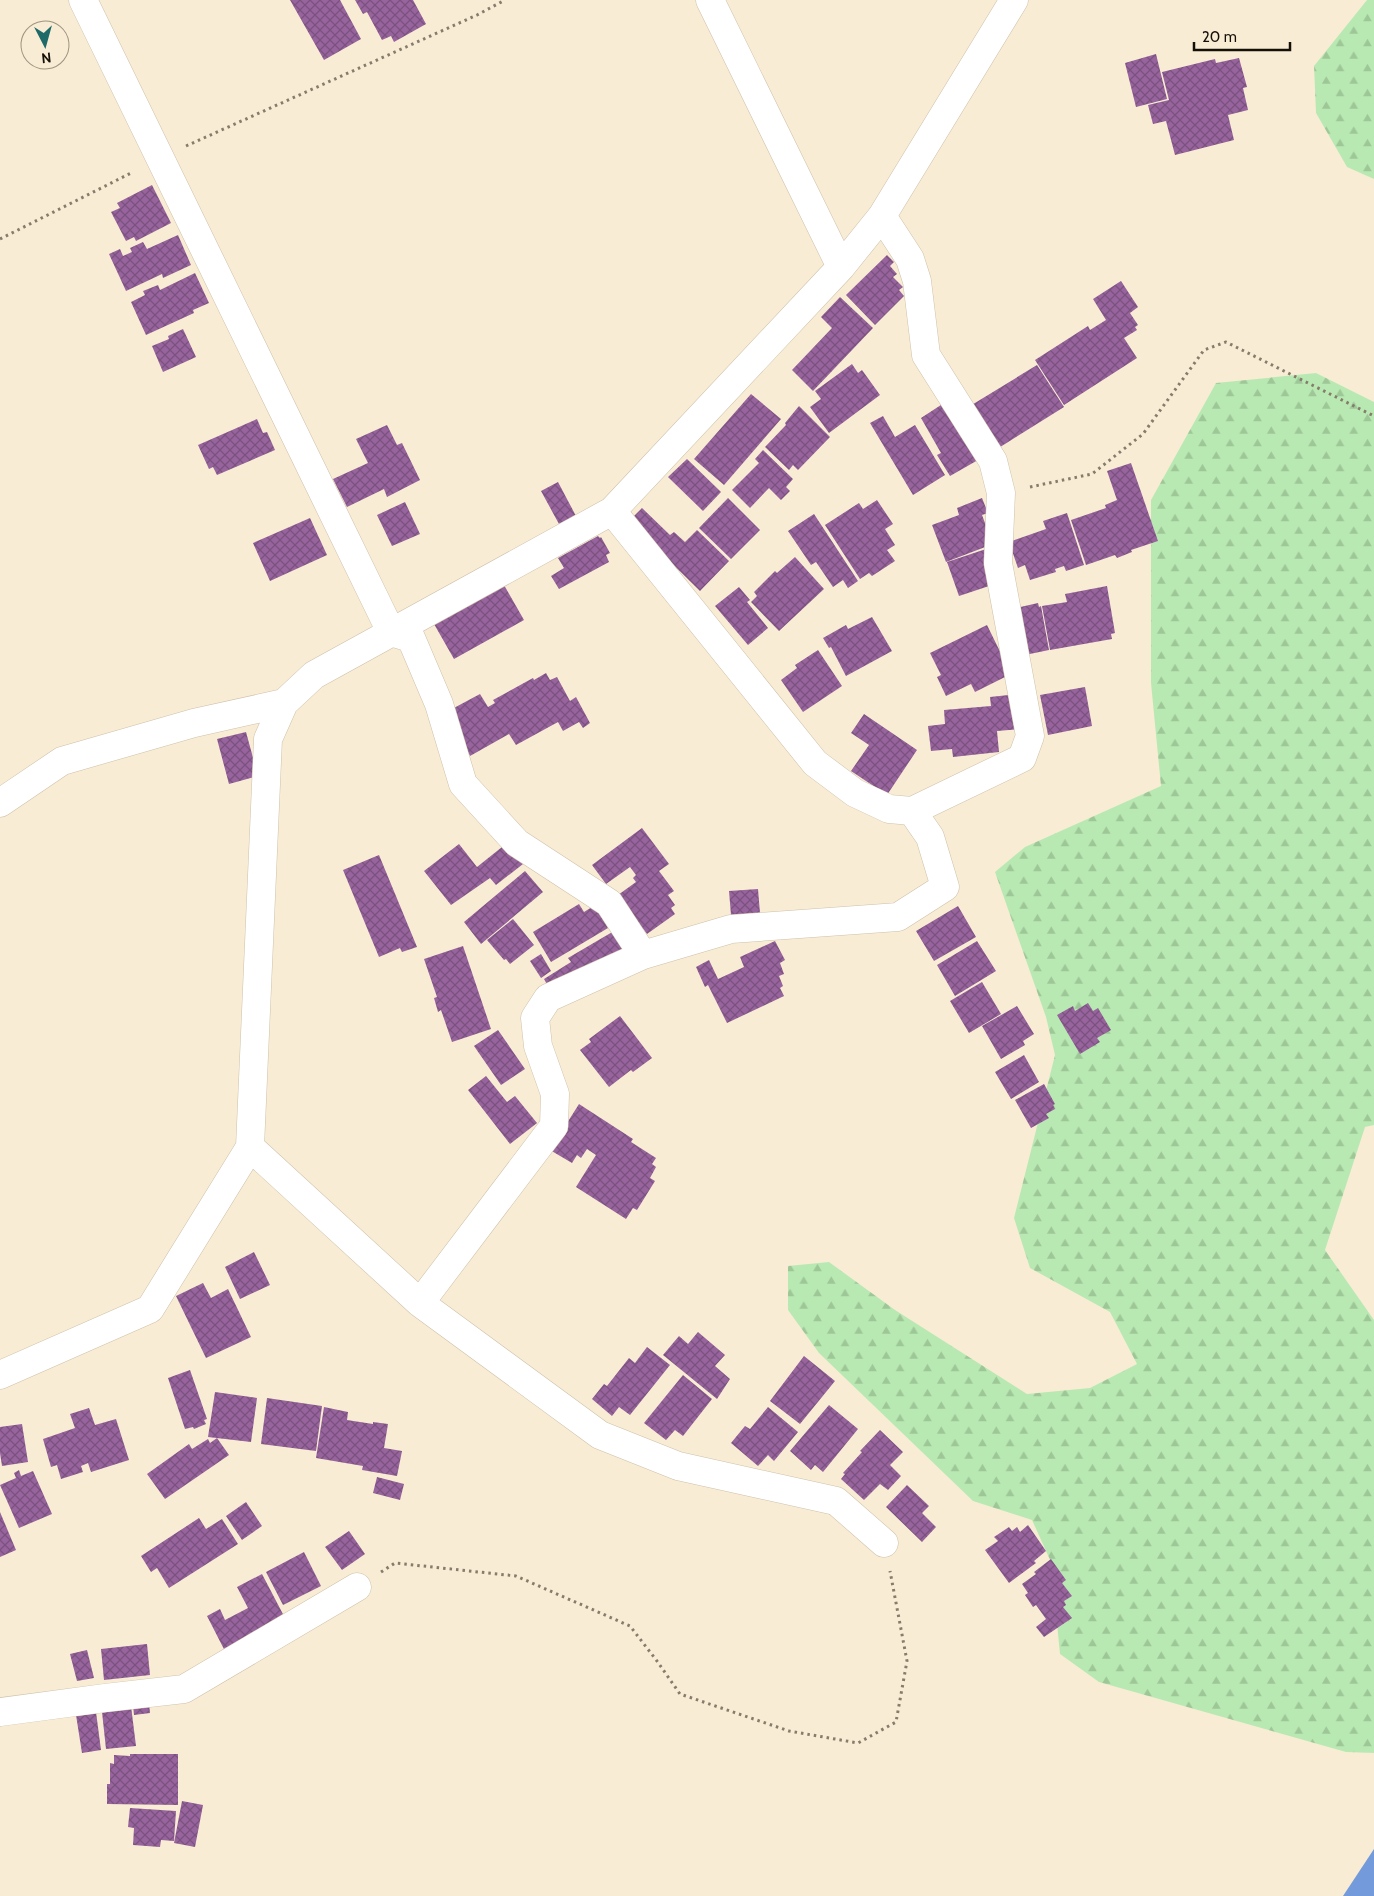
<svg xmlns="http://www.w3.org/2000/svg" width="1374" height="1896" font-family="Cabin,sans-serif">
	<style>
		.forest { fill: url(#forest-firs) }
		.water { fill: #739ada }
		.building { fill: url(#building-cross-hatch) }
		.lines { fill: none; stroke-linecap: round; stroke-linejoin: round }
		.minor-casing { stroke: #cec1aa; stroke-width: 29 }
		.path { stroke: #857c6c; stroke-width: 3; stroke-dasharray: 2.5 4; stroke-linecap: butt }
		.minor { stroke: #fff; stroke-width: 28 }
	</style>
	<defs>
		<pattern id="forest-firs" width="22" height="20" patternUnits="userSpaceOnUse" patternTransform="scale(1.25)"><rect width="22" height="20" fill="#b9e9b2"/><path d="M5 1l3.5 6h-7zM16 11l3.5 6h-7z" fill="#9ec798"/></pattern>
		<pattern id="building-cross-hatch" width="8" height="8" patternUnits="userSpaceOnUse" patternTransform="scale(1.25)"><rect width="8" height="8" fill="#98649e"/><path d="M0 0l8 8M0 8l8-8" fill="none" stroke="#7b517f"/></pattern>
	</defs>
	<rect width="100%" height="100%" fill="#f9ecd4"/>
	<path class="forest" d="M 1367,0 L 1374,0 L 1374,179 L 1347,167 L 1316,113 L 1314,66 Z
		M 1316,373 L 1374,402 L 1374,1125 L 1365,1127 L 1325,1250 L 1374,1320 L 1374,1753 L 1346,1752 L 1099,1682 L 1060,1654 L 1051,1562 L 1032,1520 L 973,1501 L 819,1353 L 788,1310 L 788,1266 L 829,1262 L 895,1310 L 1027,1394 L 1090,1388 L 1137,1364 L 1110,1312 L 1030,1268 L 1014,1218 L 1055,1055 L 1046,1017 L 995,872 L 1025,847 L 1161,786 L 1151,683 L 1151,500 L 1216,383 Z"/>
	<path class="water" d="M 1374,1849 L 1374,1896 L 1343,1896 Z"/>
	<path class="building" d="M 290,0 L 340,0 L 361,39 L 324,60 Z
		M 355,0 L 413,0 L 426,24 L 394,42 L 391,36 L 382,40 L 367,12 L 363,14 Z
		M 1156,54 L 1167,99 L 1136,107 L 1125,63 Z
		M 1239,58 L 1247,87 L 1243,88 L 1248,110 L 1228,115 L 1234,140 L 1175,155 L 1166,121 L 1153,124 L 1148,105 L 1169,100 L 1162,72 L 1215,59 L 1216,63 Z
		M 152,185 L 171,223 L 136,241 L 134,237 L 126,241 L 111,212 L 120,208 L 117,203 Z
		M 178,235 L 191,265 L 163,278 L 162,274 L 126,291 L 109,254 L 120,249 L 123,256 L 132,252 L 130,248 L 143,242 L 147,249 Z
		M 887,255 L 894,262 L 890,266 L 897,274 L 893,277 L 903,287 L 899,290 L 904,296 L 875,325 L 846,295 Z
		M 195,273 L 209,303 L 193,310 L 194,313 L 146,335 L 131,302 L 145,295 L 143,291 L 158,285 L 160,290 Z
		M 1121,281 L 1138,307 L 1130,313 L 1138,325 L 1135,327 L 1137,330 L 1124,338 L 1137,358 L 1064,405 L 1035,360 L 1088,326 L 1090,330 L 1106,320 L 1093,299 Z
		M 840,297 L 873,328 L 813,391 L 792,370 L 832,328 L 821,317 Z
		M 183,329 L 196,357 L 163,372 L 152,346 L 169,339 L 168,336 Z
		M 852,364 L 858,373 L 862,370 L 880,395 L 829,433 L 810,407 L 821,399 L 815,391 Z
		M 1037,365 L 1064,407 L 997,449 L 970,406 Z
		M 751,394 L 781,419 L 724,485 L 694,459 Z
		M 944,403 L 978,460 L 950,476 L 937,455 L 941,453 L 921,418 Z
		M 799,406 L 830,437 L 798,470 L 793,465 L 789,470 L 765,447 L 786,425 L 785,423 Z
		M 883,416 L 895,437 L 915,425 L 945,475 L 913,495 L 870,423 Z
		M 257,419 L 263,433 L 267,432 L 275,450 L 217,475 L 213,467 L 209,469 L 198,445 Z
		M 387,425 L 397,445 L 402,443 L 420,480 L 387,497 L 384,489 L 347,507 L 333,479 L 368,463 L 356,439 Z
		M 763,450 L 793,479 L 786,487 L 790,491 L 781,500 L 769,488 L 750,508 L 732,490 L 759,463 L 755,459 Z
		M 687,459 L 721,492 L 703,511 L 668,477 Z
		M 1131,463 L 1158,541 L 1131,550 L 1132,552 L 1117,558 L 1115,555 L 1086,565 L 1071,520 L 1106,508 L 1105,505 L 1117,500 L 1107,471 Z
		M 558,482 L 576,516 L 559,524 L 541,491 Z
		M 728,498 L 760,530 L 731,559 L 699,528 Z
		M 982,498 L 988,513 L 982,515 L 993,544 L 946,562 L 932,525 L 959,515 L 957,508 Z
		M 877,500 L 893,524 L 885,529 L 895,545 L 887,550 L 895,561 L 872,576 L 869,573 L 860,579 L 825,525 L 859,503 L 863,509 Z
		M 405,502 L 420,534 L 392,546 L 377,515 Z
		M 642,508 L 670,535 L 674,532 L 685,542 L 697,530 L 729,561 L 700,591 L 629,521 Z
		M 1067,513 L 1084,565 L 1066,571 L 1064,566 L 1055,569 L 1056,572 L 1030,580 L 1025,565 L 1018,568 L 1009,542 L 1046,529 L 1043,521 Z
		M 814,514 L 858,581 L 848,588 L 843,580 L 833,587 L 816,562 L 811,565 L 788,531 Z
		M 310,518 L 327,555 L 270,581 L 253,543 Z
		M 598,536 L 600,538 L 601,537 L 610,553 L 606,555 L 609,562 L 559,589 L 551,576 L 564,568 L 558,558 Z
		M 986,549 L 998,583 L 959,596 L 947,562 Z
		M 795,557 L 824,589 L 779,631 L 751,602 L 757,596 L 754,592 L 775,571 L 777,573 Z
		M 504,585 L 524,620 L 454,659 L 434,624 Z
		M 1107,586 L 1115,633 L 1111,634 L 1112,639 L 1050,650 L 1042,606 L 1067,602 L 1065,594 Z
		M 739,587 L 750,600 L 747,602 L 768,628 L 748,645 L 715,606 Z
		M 1038,603 L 1039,607 L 1041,606 L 1049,650 L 1025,655 L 1016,608 Z
		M 872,617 L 892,651 L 846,676 L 831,647 L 829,648 L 823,638 L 846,625 L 848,629 Z
		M 987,625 L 1011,674 L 975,692 L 971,684 L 946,696 L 937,677 L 941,675 L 930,653 Z
		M 818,650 L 842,686 L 803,712 L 781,680 L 797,668 L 795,665 Z
		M 546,673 L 550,680 L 557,677 L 570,701 L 576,697 L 590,723 L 583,728 L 579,722 L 563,731 L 558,722 L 516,745 L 509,734 L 470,756 L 453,723 L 452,709 L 480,694 L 488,707 L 495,703 L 493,700 L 533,678 L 534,680 Z
		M 1085,687 L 1092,726 L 1048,735 L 1040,695 Z
		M 1018,694 L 1021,729 L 997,731 L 999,752 L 953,757 L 952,749 L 931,751 L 928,726 L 945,724 L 944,710 L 991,706 L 990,697 Z
		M 864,714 L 917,750 L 887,795 L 851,771 L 869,745 L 851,733 Z
		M 246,732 L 258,776 L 229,784 L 217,739 Z
		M 642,828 L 669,864 L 659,871 L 674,891 L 668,895 L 675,905 L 671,908 L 675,914 L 647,934 L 618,895 L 636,882 L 633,878 L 636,875 L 630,867 L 606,884 L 592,865 Z
		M 507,843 L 523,864 L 496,885 L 490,878 L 451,905 L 424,871 L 459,844 L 477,867 Z
		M 379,855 L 417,947 L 402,952 L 400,948 L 379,957 L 343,870 Z
		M 525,871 L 543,892 L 481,944 L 464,922 Z
		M 758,889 L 760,913 L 731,915 L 729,891 Z
		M 579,904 L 584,912 L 592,907 L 594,910 L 597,909 L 608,928 L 551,962 L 533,932 Z
		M 958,906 L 976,937 L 934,961 L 916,931 Z
		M 513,919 L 534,945 L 510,964 L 506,959 L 504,960 L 487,940 Z
		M 614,931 L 625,950 L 550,990 L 544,979 L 571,962 L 568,958 Z
		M 775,941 L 785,960 L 780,963 L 784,974 L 779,976 L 783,986 L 780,988 L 784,996 L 727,1023 L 708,985 L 705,987 L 696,967 L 709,960 L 718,979 L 744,967 L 740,957 Z
		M 977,941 L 996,971 L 955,996 L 937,965 Z
		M 463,946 L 491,1029 L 452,1042 L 441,1010 L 438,1012 L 434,998 L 437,997 L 424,959 Z
		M 541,954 L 551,971 L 541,978 L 530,961 Z
		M 982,982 L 1001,1014 L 969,1033 L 950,1001 Z
		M 1088,1003 L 1093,1011 L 1098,1008 L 1111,1030 L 1097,1038 L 1100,1042 L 1080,1054 L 1057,1015 L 1073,1006 L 1075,1011 Z
		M 1017,1006 L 1034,1034 L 1023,1041 L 1025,1045 L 1001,1059 L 982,1026 Z
		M 620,1016 L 652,1058 L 633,1072 L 631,1070 L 609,1087 L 580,1050 L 591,1042 L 589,1039 Z
		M 498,1030 L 525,1069 L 501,1085 L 474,1046 Z
		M 1024,1055 L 1039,1082 L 1011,1099 L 995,1072 Z
		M 486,1076 L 507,1102 L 515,1096 L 537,1123 L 510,1144 L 468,1090 Z
		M 1044,1084 L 1055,1104 L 1053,1105 L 1055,1109 L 1046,1114 L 1049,1118 L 1031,1128 L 1015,1100 Z
		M 579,1104 L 633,1139 L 631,1142 L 656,1158 L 652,1164 L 656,1167 L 650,1178 L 655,1181 L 637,1210 L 633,1208 L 626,1219 L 576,1187 L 596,1155 L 587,1149 L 581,1158 L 577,1155 L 572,1163 L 550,1150 Z
		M 254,1252 L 270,1285 L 240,1299 L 225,1267 Z
		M 203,1283 L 211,1298 L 228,1289 L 251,1337 L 206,1358 L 176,1296 Z
		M 698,1332 L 725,1355 L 715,1366 L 730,1379 L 717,1399 L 663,1355 L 679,1336 L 688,1344 Z
		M 647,1347 L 670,1365 L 630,1415 L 619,1407 L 612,1416 L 592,1399 L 604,1384 L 607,1386 L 629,1358 L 635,1363 Z
		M 804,1356 L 835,1381 L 800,1424 L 770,1401 Z
		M 190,1370 L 207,1419 L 204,1420 L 206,1424 L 194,1429 L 193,1427 L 185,1429 L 168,1378 Z
		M 683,1375 L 712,1399 L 683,1436 L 675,1430 L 666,1440 L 644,1423 Z
		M 215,1392 L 257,1398 L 251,1442 L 208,1437 Z
		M 267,1398 L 322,1406 L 316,1451 L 261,1444 Z
		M 829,1405 L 858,1429 L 823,1472 L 815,1465 L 811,1470 L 790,1451 Z
		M 324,1407 L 348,1412 L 347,1420 L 373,1424 L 373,1422 L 388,1424 L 384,1448 L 402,1451 L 397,1476 L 362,1470 L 363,1466 L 316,1458 Z
		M 768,1407 L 798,1432 L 774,1461 L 768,1455 L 758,1466 L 731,1443 L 745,1426 L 750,1429 Z
		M 89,1408 L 95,1425 L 116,1419 L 129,1460 L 91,1472 L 88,1463 L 81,1466 L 83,1472 L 61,1479 L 57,1465 L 51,1467 L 43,1439 L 75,1428 L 70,1414 Z
		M 22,1424 L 28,1462 L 2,1466 L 0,1453 L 0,1427 Z
		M 880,1430 L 903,1452 L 890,1465 L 901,1476 L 888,1490 L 880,1484 L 864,1500 L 841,1479 L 845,1474 L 843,1473 L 862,1452 L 860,1451 Z
		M 217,1438 L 229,1455 L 165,1499 L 147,1474 L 189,1444 L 192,1449 L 208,1439 L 210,1443 Z
		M 19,1470 L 21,1476 L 33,1471 L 52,1514 L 19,1528 L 0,1485 L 16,1478 L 14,1473 Z
		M 377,1477 L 404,1484 L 400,1500 L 373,1493 Z
		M 907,1485 L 929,1506 L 922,1513 L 936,1527 L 922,1542 L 886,1507 Z
		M 246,1502 L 262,1526 L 242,1540 L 226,1516 Z
		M 0,1512 L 16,1550 L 0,1557 Z
		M 199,1518 L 206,1529 L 222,1519 L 238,1544 L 169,1588 L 157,1568 L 151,1572 L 141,1556 Z
		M 1028,1525 L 1046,1551 L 1034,1561 L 1036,1563 L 1009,1583 L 985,1550 L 998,1541 L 994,1537 L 1009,1527 L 1012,1531 L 1017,1527 L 1020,1532 Z
		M 349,1531 L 365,1554 L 342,1570 L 325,1547 Z
		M 304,1552 L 321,1586 L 283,1605 L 266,1572 Z
		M 1051,1559 L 1066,1580 L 1062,1583 L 1072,1596 L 1064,1601 L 1066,1605 L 1063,1607 L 1072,1618 L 1044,1637 L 1036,1627 L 1046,1619 L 1036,1605 L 1033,1607 L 1025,1595 L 1028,1593 L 1022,1584 L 1036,1574 L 1034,1572 Z
		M 262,1574 L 285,1618 L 227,1655 L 207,1616 L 220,1609 L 225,1620 L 248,1608 L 237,1587 Z
		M 147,1644 L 150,1675 L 104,1680 L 101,1649 Z
		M 87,1650 L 94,1678 L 77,1681 L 70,1654 Z
		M 149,1703 L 150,1713 L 134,1715 L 133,1705 Z
		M 131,1706 L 136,1746 L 106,1749 L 102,1712 L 108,1712 L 108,1709 Z
		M 96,1712 L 101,1750 L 82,1753 L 76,1715 Z
		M 130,1754 L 178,1754 L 178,1805 L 107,1804 L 107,1784 L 110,1784 L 110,1763 L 114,1764 L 114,1755 L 130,1756 Z
		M 182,1801 L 203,1805 L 195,1847 L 174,1843 Z
		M 130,1808 L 176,1811 L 174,1841 L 161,1840 L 160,1847 L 133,1845 L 134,1828 L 128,1827 Z"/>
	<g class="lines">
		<g class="minor-casing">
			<path id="minor" d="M 83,0 L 391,632 L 411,638 L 439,704 L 463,784 L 517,843 L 609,903 L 643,955
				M 710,0 L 841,267
				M 882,216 L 910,259 L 917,281 L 926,355 L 993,461 L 1001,493 L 998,563 L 1030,736 L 1022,758 L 912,811
				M 0,803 L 62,761 L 194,723 L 284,703
				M 250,1147 L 420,1303 L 600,1435 L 678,1466 L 836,1501 L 884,1543
				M 420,1303 L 554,1126 L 555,1094 L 538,1046 L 535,1018 L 548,998 L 643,955 L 731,929 L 898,917 L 945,887 L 930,837 L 912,811 L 889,809 L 855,793 L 815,763 L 612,511
				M 0,1375 L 150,1309 L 250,1147 L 268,739 L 284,703 L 314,675 L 612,511 L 841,267 L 882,216 L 1014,0
				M 0,1712 L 105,1698 L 184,1689 L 357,1587"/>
		</g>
		<path class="path" d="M 186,146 L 477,15 L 505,0
			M 0,239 L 133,172
			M 1030,487 L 1092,474 L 1143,434 L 1204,350 L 1226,342 L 1374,416
			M 381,1572 L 395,1563 L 516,1576 L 630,1626 L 657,1661 L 680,1694 L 789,1731 L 858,1743 L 896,1722 L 907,1661 L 890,1571"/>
		<use href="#minor" class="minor"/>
	</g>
	<g transform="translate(45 45) rotate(174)"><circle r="24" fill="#f9ecd4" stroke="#9d9482"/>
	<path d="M0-4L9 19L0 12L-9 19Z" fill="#1d6a69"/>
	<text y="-8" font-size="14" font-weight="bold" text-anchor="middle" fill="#141008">N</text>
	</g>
	<path d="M1194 42v8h96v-8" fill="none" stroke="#141008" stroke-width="2.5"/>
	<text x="1202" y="42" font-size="15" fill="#141008" stroke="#f9ecd4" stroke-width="4" paint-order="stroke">20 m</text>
</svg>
